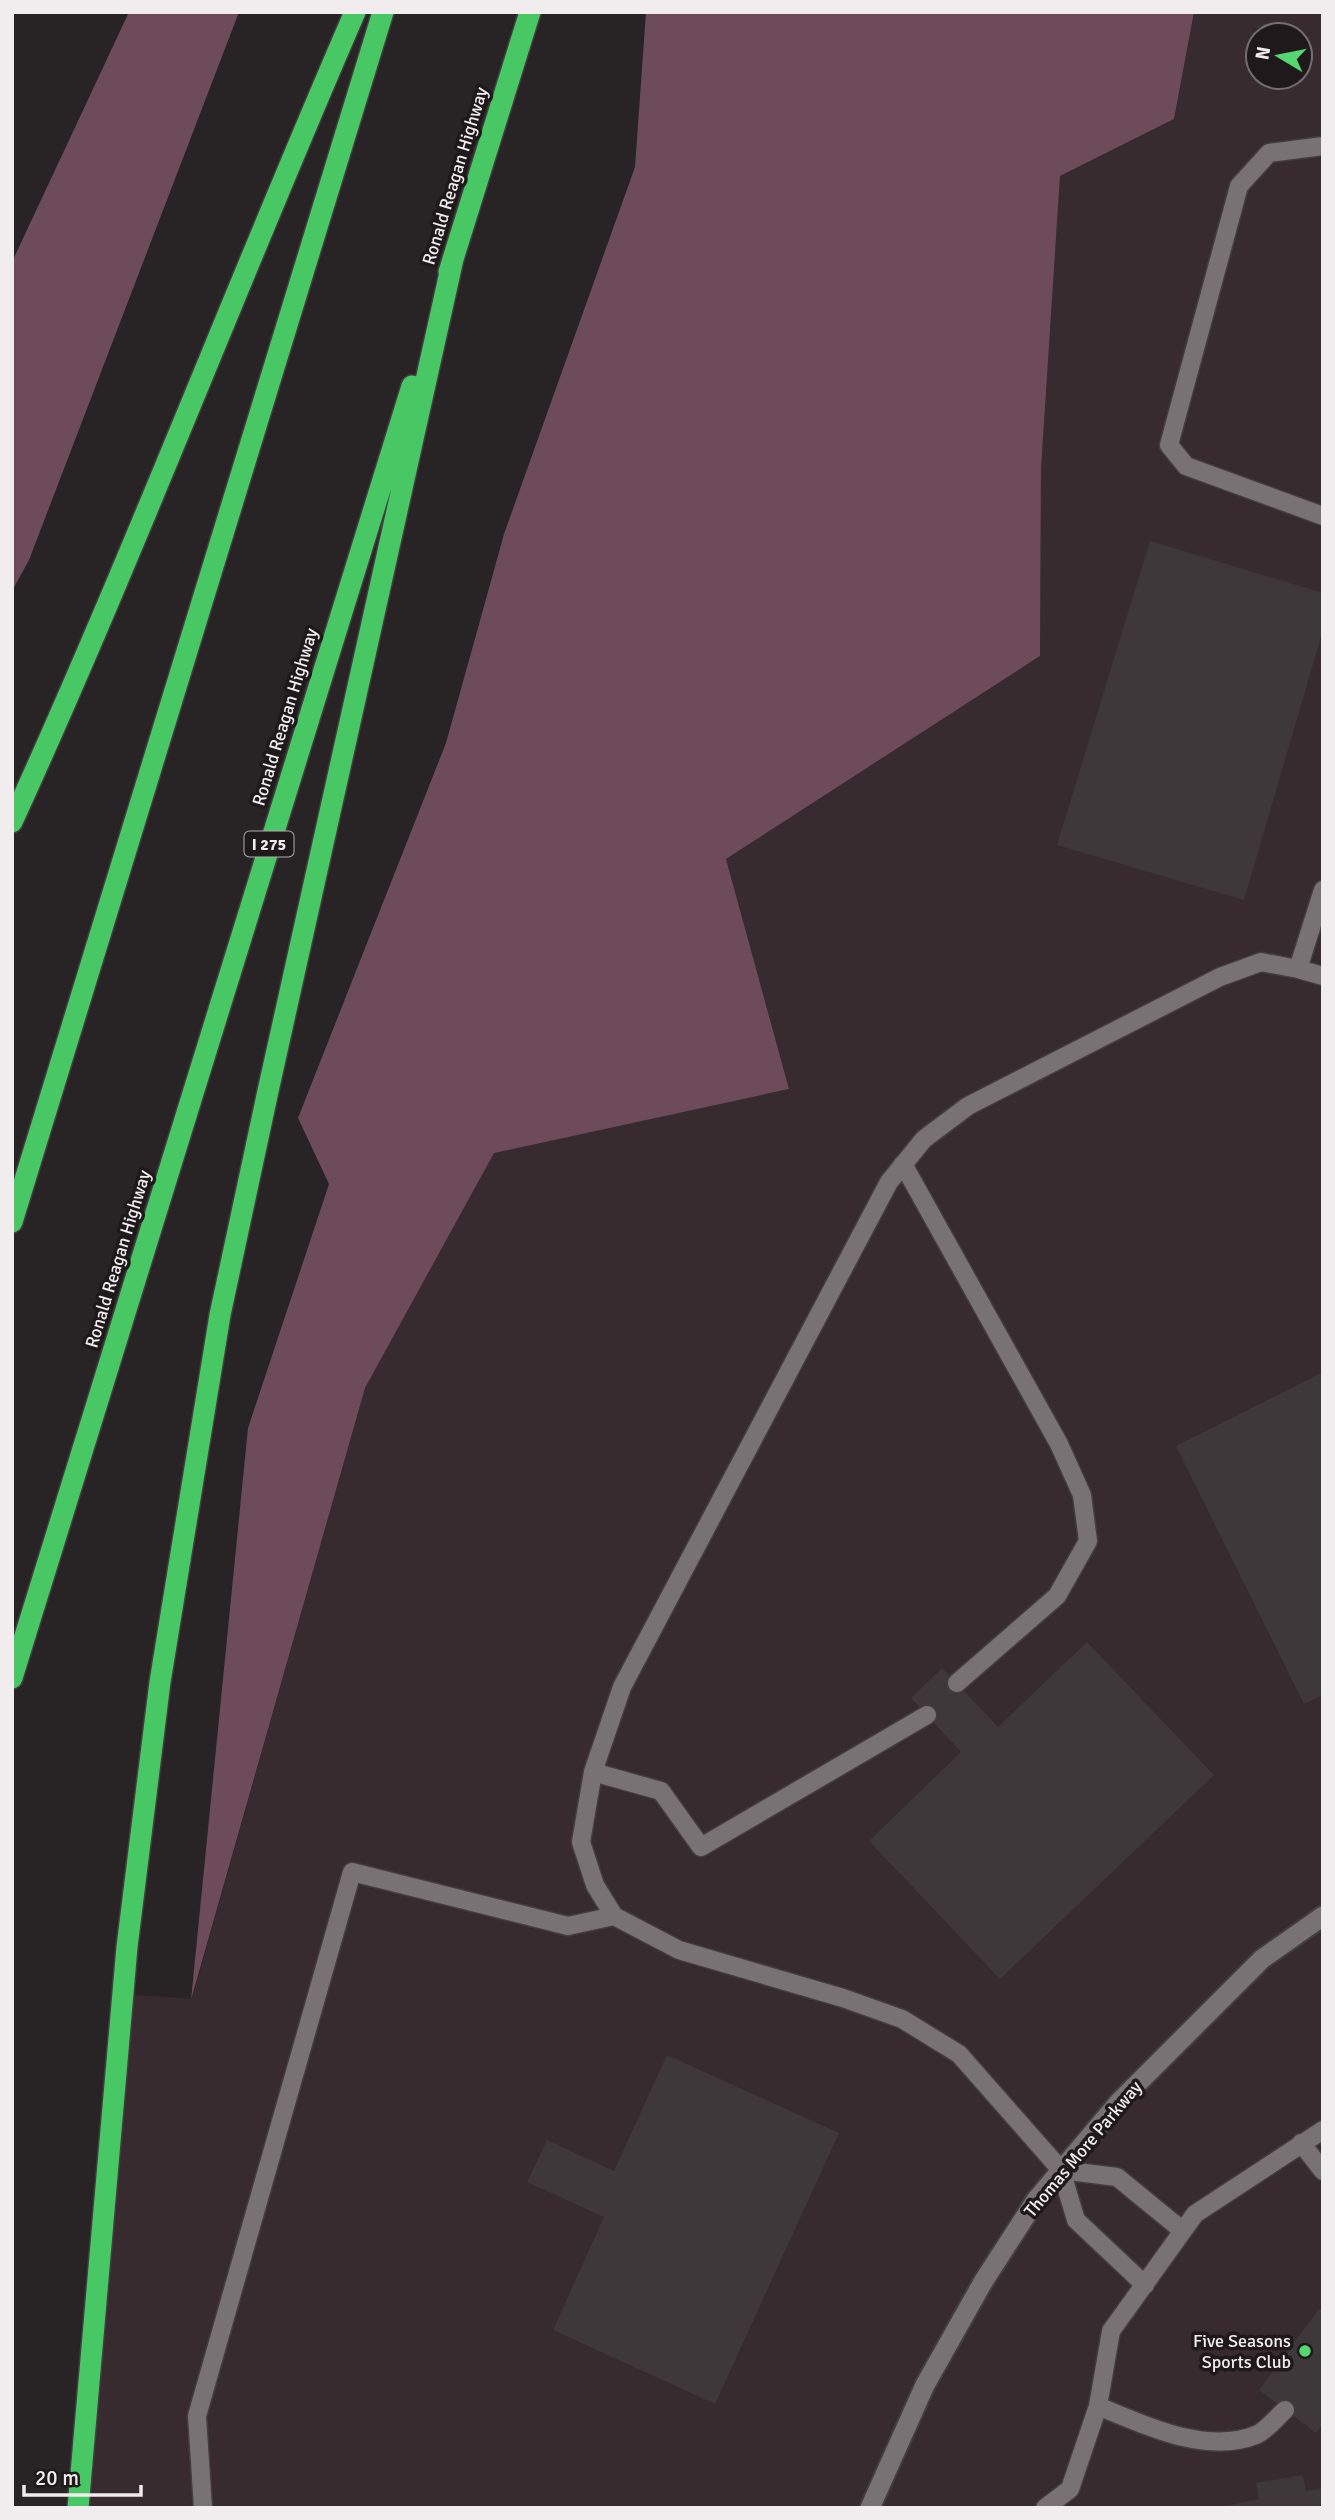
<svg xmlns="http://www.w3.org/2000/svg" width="1335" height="2520" font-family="Signika,sans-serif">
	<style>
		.built { fill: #372b2f; fill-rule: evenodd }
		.forest { fill: #6e4b59 }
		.building { fill: #3e383a }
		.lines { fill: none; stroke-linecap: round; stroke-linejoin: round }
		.service-casing { stroke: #423e3f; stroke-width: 21 }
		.tertiary-casing { stroke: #423e3f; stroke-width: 23 }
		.motorway-casing { stroke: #423e3f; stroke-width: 24 }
		.service { stroke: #797275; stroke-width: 18 }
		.tertiary { stroke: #797275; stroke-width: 19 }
		.motorway { stroke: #48c765; stroke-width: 21 }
		.poi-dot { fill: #55d671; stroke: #1f191b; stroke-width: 2.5 }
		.labels { text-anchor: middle; stroke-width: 7; stroke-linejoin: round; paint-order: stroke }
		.shield { fill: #1f191b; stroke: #b2adaf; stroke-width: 2 }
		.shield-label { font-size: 16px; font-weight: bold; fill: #f1edee }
		.street-label { font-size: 18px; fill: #f1edee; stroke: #1f191b }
		.poi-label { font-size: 18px; fill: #f1edee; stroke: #1f191b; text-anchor: end }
	</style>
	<rect width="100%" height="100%" fill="#282325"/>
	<path class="built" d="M 1194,12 L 1323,12 L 1323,2508 L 78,2508 L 123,1994 L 192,1999 L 365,1388 L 494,1152 L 789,1089 L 726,859 L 1040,656 L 1041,469 L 1060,176 L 1174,119 ZM 1258,35 L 1300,35 L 1300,77 L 1258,77 Z"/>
	<path class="forest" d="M 129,12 L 239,12 L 29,560 L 12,591 L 12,262 Z
		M 646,12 L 1194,12 L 1174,119 L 1060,176 L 1041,469 L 1040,656 L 726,859 L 789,1089 L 494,1153 L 365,1388 L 191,2000 L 248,1428 L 329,1184 L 298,1118 L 446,743 L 504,534 L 635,167 Z"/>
	<path class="building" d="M 1150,541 L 1323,593 L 1323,630 L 1244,900 L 1057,845 Z
		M 1323,1372 L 1323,1695 L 1304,1704 L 1176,1446 Z
		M 1087,1642 L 1214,1775 L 1000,1979 L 869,1841 L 961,1752 L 911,1698 L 942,1668 L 998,1727 Z
		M 667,2055 L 839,2133 L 715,2404 L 553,2330 L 604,2217 L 527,2182 L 547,2140 L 614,2171 Z
		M 1319,2309 L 1323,2311 L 1323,2423 L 1316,2433 L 1259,2390 Z
		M 1303,2475 L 1306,2491 L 1323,2488 L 1323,2508 L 1217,2508 L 1259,2499 L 1256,2483 Z"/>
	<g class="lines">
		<g class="service-casing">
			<path id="service" d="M 1323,146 L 1269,153 L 1239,186 L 1169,445 L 1186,466 L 1323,516
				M 1298,969 L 1323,890
				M 903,1164 L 1059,1444 L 1082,1495 L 1088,1541 L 1057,1596 L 957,1683
				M 593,1772 L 661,1791 L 701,1847 L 927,1715
				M 1301,2143 L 1323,2171
				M 1061,2170 L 1117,2177 L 1183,2231
				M 1145,2285 L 1076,2220 L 1061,2170 L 959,2054 L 902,2019 L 843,1998 L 679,1950 L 614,1916 L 595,1885 L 581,1842 L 593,1772 L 622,1687 L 889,1182 L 924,1139 L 968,1106 L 1220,977 L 1261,962 L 1298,969 L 1323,976
				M 1098,2406 C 1144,2425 1205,2455 1256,2435 C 1266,2431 1276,2418 1285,2410
				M 203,2508 L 197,2416 L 352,1872 L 568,1926 L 614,1916
				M 1045,2508 L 1070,2489 L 1098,2406 L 1111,2331 L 1195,2214 L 1323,2130"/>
		</g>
		<g class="tertiary-casing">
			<path id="tertiary" d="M 870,2508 L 925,2385 L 983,2282 L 1036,2200 L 1120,2101 L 1262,1959 L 1323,1916"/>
		</g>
		<g class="motorway-casing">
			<path id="motorway" d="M 449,272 L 530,12
				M 12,822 C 134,555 238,281 355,12
				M 12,1222 L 383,12
				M 12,1678 L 412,386
				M 78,2508 L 127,1947 L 160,1682 L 220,1315 L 268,1091 L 453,259"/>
		</g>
		<use href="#service" class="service"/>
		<use href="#tertiary" class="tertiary"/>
		<use href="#motorway" class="motorway"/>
	</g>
	<circle class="poi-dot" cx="1305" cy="2351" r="7"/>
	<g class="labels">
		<rect class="shield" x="244.5" y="831.5" width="49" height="25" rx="5"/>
		<g class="shield-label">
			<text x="269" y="850">I 275</text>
		</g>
		<g class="street-label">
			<text transform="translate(455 176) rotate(-73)" y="6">Ronald Reagan Highway</text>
			<text transform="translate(285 717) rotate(-73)" y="6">Ronald Reagan Highway</text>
			<text transform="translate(118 1259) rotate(-73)" y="6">Ronald Reagan Highway</text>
			<text transform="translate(1083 2149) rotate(-50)" y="6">Thomas More Parkway</text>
		</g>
		<g class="poi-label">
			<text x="1291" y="2347">Five Seasons<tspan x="1291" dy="21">Sports Club</tspan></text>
		</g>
	</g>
	<rect width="1335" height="2520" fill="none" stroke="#f1edee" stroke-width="28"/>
	<g transform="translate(1279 56) rotate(280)"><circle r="33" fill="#1f191b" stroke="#736e6f" stroke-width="2"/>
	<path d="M0-5L12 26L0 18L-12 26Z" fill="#55d671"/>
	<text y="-10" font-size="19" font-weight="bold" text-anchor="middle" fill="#f1edee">N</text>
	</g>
	<path d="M24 2485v10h117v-10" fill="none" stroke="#f1edee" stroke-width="3.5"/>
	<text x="35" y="2485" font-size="21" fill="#f1edee" stroke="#1f191b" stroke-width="5" paint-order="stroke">20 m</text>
</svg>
